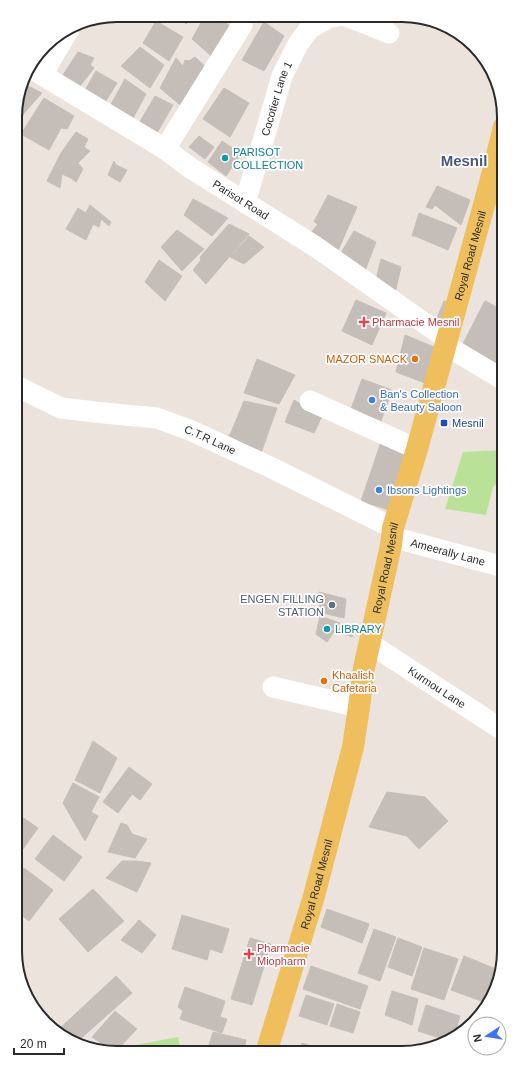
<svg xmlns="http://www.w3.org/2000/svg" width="519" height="1068" font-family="Arial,sans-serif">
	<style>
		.green { fill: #b9e298 }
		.building { fill: #c4bdb8; stroke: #c7bfb5 }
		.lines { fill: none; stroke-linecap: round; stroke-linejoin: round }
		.minor { stroke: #fff; stroke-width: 21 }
		.major { stroke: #efbf5d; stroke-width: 22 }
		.culture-dot { fill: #0f9aa8; stroke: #fff; stroke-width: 1.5 }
		.health-dot { fill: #e0444e; stroke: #fff; stroke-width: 1.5 }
		.food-dot { fill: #e8710a; stroke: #fff; stroke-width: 1.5 }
		.shop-dot { fill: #3f7fe0; stroke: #fff; stroke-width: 1.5 }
		.transit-dot { fill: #1a4fb4; stroke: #fff; stroke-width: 1.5 }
		.service-dot { fill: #5c6f8a; stroke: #fff; stroke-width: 1.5 }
		.labels { text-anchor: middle; stroke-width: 3.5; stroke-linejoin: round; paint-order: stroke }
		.street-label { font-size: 11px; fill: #2a2a2a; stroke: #fff }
		.culture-label { font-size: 11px; fill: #0d838f; stroke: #fff; text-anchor: start }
		.health-label { font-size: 11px; fill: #be3a42; stroke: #fff; text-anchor: start }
		.food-label { font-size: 11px; fill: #c56008; stroke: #fff; text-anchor: end }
		.shop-label { font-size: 11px; fill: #366cbe; stroke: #fff; text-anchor: start }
		.transit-label { font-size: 11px; fill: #164399; stroke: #fff; text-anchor: start }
		.service-label { font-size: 11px; fill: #4e5e75; stroke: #fff; text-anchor: end }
		.district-label { font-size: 15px; font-weight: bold; fill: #4a587a; stroke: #fff }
		.rim { fill: none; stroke: #2a2a2a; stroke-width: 2 }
	</style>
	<rect width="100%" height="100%" fill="#ece3dc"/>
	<path class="green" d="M 504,450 L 504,477 L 493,487 L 486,515 L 445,509 L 463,452 Z
		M 178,1037 L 181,1051 L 122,1052 L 125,1047 Z"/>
	<path class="building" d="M 178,15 L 193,15 L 186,24 Z
		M 205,16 L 215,16 L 236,30 L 216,60 L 192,39 Z
		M 156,21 L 183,37 L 169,61 L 143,43 Z
		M 264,22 L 284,36 L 264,71 L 242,60 Z
		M 59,34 L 41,67 L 33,62 L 50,40 Z
		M 140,47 L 164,65 L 150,88 L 121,66 Z
		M 78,52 L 94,58 L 90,65 L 94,68 L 77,90 L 61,78 Z
		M 195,57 L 209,70 L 185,109 L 160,88 L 176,58 L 183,66 L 185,60 L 189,61 Z
		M 96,71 L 117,83 L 104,104 L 84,92 Z
		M 125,79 L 146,94 L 131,122 L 110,106 Z
		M 22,83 L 42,93 L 25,112 L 16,106 Z
		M 224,88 L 249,103 L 230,137 L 203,119 Z
		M 155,96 L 173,105 L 154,138 L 138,125 Z
		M 44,98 L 74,116 L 67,129 L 61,128 L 49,150 L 21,134 Z
		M 16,107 L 25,112 L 16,126 Z
		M 76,132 L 88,139 L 84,147 L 90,151 L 78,163 L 83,169 L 76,182 L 71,178 L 62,174 L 60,188 L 47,181 L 61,153 Z
		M 199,136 L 214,147 L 205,159 L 189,147 Z
		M 222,141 L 241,154 L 226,176 L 208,162 Z
		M 114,161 L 116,165 L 127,170 L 120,182 L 108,175 Z
		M 437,186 L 470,200 L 461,225 L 435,205 L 432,209 L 426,207 Z
		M 328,195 L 357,207 L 336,255 L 310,234 L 318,224 L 314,222 Z
		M 193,199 L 228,218 L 212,236 L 184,215 Z
		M 90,205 L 111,222 L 109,226 L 101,219 L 99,227 L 93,224 L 86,240 L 66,229 L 78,208 L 86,213 Z
		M 419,213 L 457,228 L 448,250 L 415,236 L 412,236 Z
		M 229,224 L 249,234 L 206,284 L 193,270 L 201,260 L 200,257 Z
		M 177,230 L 204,249 L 182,271 L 161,247 Z
		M 354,231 L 376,242 L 364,273 L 338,258 Z
		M 249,236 L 264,247 L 244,264 L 230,257 Z
		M 381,259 L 401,267 L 395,293 L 375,284 Z
		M 159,260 L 182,276 L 165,301 L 145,282 Z
		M 356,300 L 386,313 L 372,345 L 342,331 Z
		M 444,301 L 452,304 L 442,328 L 435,328 L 437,318 Z
		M 485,301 L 504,311 L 504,367 L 462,346 Z
		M 485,301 L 504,311 L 485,357 L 462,346 Z
		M 405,335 L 434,347 L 425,383 L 396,372 Z
		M 257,359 L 295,375 L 279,404 L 244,393 Z
		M 362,379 L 392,390 L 381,421 L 351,409 Z
		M 294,400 L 322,416 L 314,433 L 285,422 Z
		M 244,401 L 277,408 L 261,453 L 228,435 L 230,435 Z
		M 381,442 L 408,451 L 389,510 L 361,501 Z
		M 319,592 L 346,599 L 344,618 L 319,612 Z
		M 320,616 L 340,623 L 327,642 L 316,634 Z
		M 342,623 L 357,629 L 352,637 L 338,631 Z
		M 93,741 L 117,758 L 100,793 L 75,780 Z
		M 129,767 L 152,784 L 140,800 L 132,794 L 118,813 L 103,802 Z
		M 73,783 L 99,797 L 91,812 L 98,816 L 85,841 L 63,803 Z
		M 387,792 L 425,797 L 448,821 L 419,849 L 407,836 L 369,827 Z
		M 19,815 L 38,828 L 15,860 L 15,821 Z
		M 121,823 L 127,825 L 132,834 L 147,839 L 135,858 L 108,852 Z
		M 53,835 L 82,857 L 64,881 L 35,859 Z
		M 122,861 L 136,861 L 151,863 L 137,892 L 106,878 Z
		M 24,868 L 53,890 L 29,921 L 15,910 L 15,880 Z
		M 93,889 L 124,921 L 88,952 L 59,919 Z
		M 327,909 L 369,924 L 362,943 L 321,927 Z
		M 182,915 L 229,929 L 222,953 L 210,949 L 207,960 L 172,949 Z
		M 139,920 L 156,935 L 142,953 L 121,940 Z
		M 374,929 L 396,937 L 380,981 L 358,973 Z
		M 250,938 L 271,944 L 252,1005 L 231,999 Z
		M 398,938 L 422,947 L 412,976 L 388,967 Z
		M 424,948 L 458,959 L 444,1000 L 411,989 Z
		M 464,956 L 496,969 L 484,1002 L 451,990 Z
		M 311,966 L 368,986 L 360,1009 L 303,989 Z
		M 116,976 L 132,993 L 78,1041 L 57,1031 Z
		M 185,987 L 225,1001 L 220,1017 L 227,1019 L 222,1033 L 180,1019 L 183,1011 L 178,1007 Z
		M 392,991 L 418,999 L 412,1025 L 385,1015 Z
		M 306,995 L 334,1004 L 327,1025 L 299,1016 Z
		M 337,1004 L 360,1012 L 353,1033 L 330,1026 Z
		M 426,1005 L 460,1016 L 455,1033 L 446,1040 L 418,1031 Z
		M 115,1011 L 137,1029 L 115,1052 L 92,1037 Z
		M 213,1032 L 246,1040 L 244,1050 L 207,1051 Z
		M 302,1043 L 320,1049 L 300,1049 Z"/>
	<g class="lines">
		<g class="minor">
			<path d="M 345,16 L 354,19 L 389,33"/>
			<path id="s1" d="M 29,67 L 165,149 L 189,167 L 316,247 L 447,339"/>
			<path d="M 42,75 L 69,29"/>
			<path d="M 165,149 L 242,25"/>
			<path d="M 490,183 L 504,191"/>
			<path id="s2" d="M 245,203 L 282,76 L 298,44 L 310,28 L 321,22 L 330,17 L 338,16"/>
			<path d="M 445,345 L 504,380"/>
			<path id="s3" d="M 16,386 L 61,408 L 104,413 L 157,418 L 192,431 L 272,468 L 393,528"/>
			<path d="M 310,401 L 417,449"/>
			<path id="s4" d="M 392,537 L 504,567"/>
			<path id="s5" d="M 369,643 L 504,731"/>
			<path d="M 273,687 L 359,707"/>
		</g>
		<path class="major" id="s6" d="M 267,1050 L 314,896 L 353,747 L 359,707 L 364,668 L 391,545 L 393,528 L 417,449 L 490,183 L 504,127"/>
	</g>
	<g class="culture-dot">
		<circle cx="225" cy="158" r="4"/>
		<circle cx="327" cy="629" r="4"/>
	</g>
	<g class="health-dot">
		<path d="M362 316h4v4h4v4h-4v4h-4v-4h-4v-4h4z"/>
		<path d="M247 948h4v4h4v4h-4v4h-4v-4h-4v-4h4z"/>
	</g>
	<g class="food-dot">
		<circle cx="415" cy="359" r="4"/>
		<circle cx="324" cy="681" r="4"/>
	</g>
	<g class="shop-dot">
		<circle cx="372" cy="400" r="4"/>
		<circle cx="379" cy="490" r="4"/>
	</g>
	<rect class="transit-dot" x="440" y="419" width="8" height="8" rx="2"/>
	<circle class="service-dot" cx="332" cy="605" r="4"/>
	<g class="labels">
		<g class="street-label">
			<text dy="4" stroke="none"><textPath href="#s2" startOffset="109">Cocotier Lane 1</textPath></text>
			<text dy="4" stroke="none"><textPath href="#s1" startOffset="250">Parisot Road</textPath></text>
			<text dy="4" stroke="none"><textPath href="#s6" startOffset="821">Royal Road Mesnil</textPath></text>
			<text dy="4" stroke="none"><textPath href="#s3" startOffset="204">C.T.R Lane</textPath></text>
			<text dy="4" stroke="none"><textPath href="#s4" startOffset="58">Ameerally Lane</textPath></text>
			<text dy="4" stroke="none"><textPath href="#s6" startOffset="497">Royal Road Mesnil</textPath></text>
			<text dy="4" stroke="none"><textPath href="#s5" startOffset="81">Kurmou Lane</textPath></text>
			<text dy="4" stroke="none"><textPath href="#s6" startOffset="173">Royal Road Mesnil</textPath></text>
		</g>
		<g class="culture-label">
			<text x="233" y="156">PARISOT<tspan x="233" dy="13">COLLECTION</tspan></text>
			<text x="335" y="633">LIBRARY</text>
		</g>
		<g class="health-label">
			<text x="372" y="326">Pharmacie Mesnil</text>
			<text x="257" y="952">Pharmacie<tspan x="257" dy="13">Miopharm</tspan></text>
		</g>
		<g class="food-label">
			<text x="407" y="363">MAZOR SNACK</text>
			<text x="332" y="679" text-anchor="start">Khaalish<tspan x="332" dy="13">Cafetaria</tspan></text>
		</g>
		<g class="shop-label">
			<text x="380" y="398">Ban's Collection<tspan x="380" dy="13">&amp; Beauty Saloon</tspan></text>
			<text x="387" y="494">Ibsons Lightings</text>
		</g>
		<g class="transit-label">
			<text x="452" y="427">Mesnil</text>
		</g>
		<g class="service-label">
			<text x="324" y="603">ENGEN FILLING<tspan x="324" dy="13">STATION</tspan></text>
		</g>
		<g class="district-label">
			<text x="464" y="166">Mesnil</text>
		</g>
	</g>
	<path d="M0 0H519V1068H0ZM117 22H402A95 95 0 0 1 497 117V951A95 95 0 0 1 402 1046H117A95 95 0 0 1 22 951V117A95 95 0 0 1 117 22Z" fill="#fff" fill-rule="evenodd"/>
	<path class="rim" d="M117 22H402A95 95 0 0 1 497 117V951A95 95 0 0 1 402 1046H117A95 95 0 0 1 22 951V117A95 95 0 0 1 117 22Z"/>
	<g transform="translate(487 1036) rotate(258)"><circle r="19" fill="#ffffff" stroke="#aaaaaa"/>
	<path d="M0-3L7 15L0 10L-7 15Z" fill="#3c72f8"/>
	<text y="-6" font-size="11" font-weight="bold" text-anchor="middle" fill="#2a2a2a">N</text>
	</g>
	<path d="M14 1048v6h50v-6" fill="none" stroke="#2a2a2a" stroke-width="2"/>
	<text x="20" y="1048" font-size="12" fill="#2a2a2a" stroke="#ffffff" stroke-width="3" paint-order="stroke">20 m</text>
</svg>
